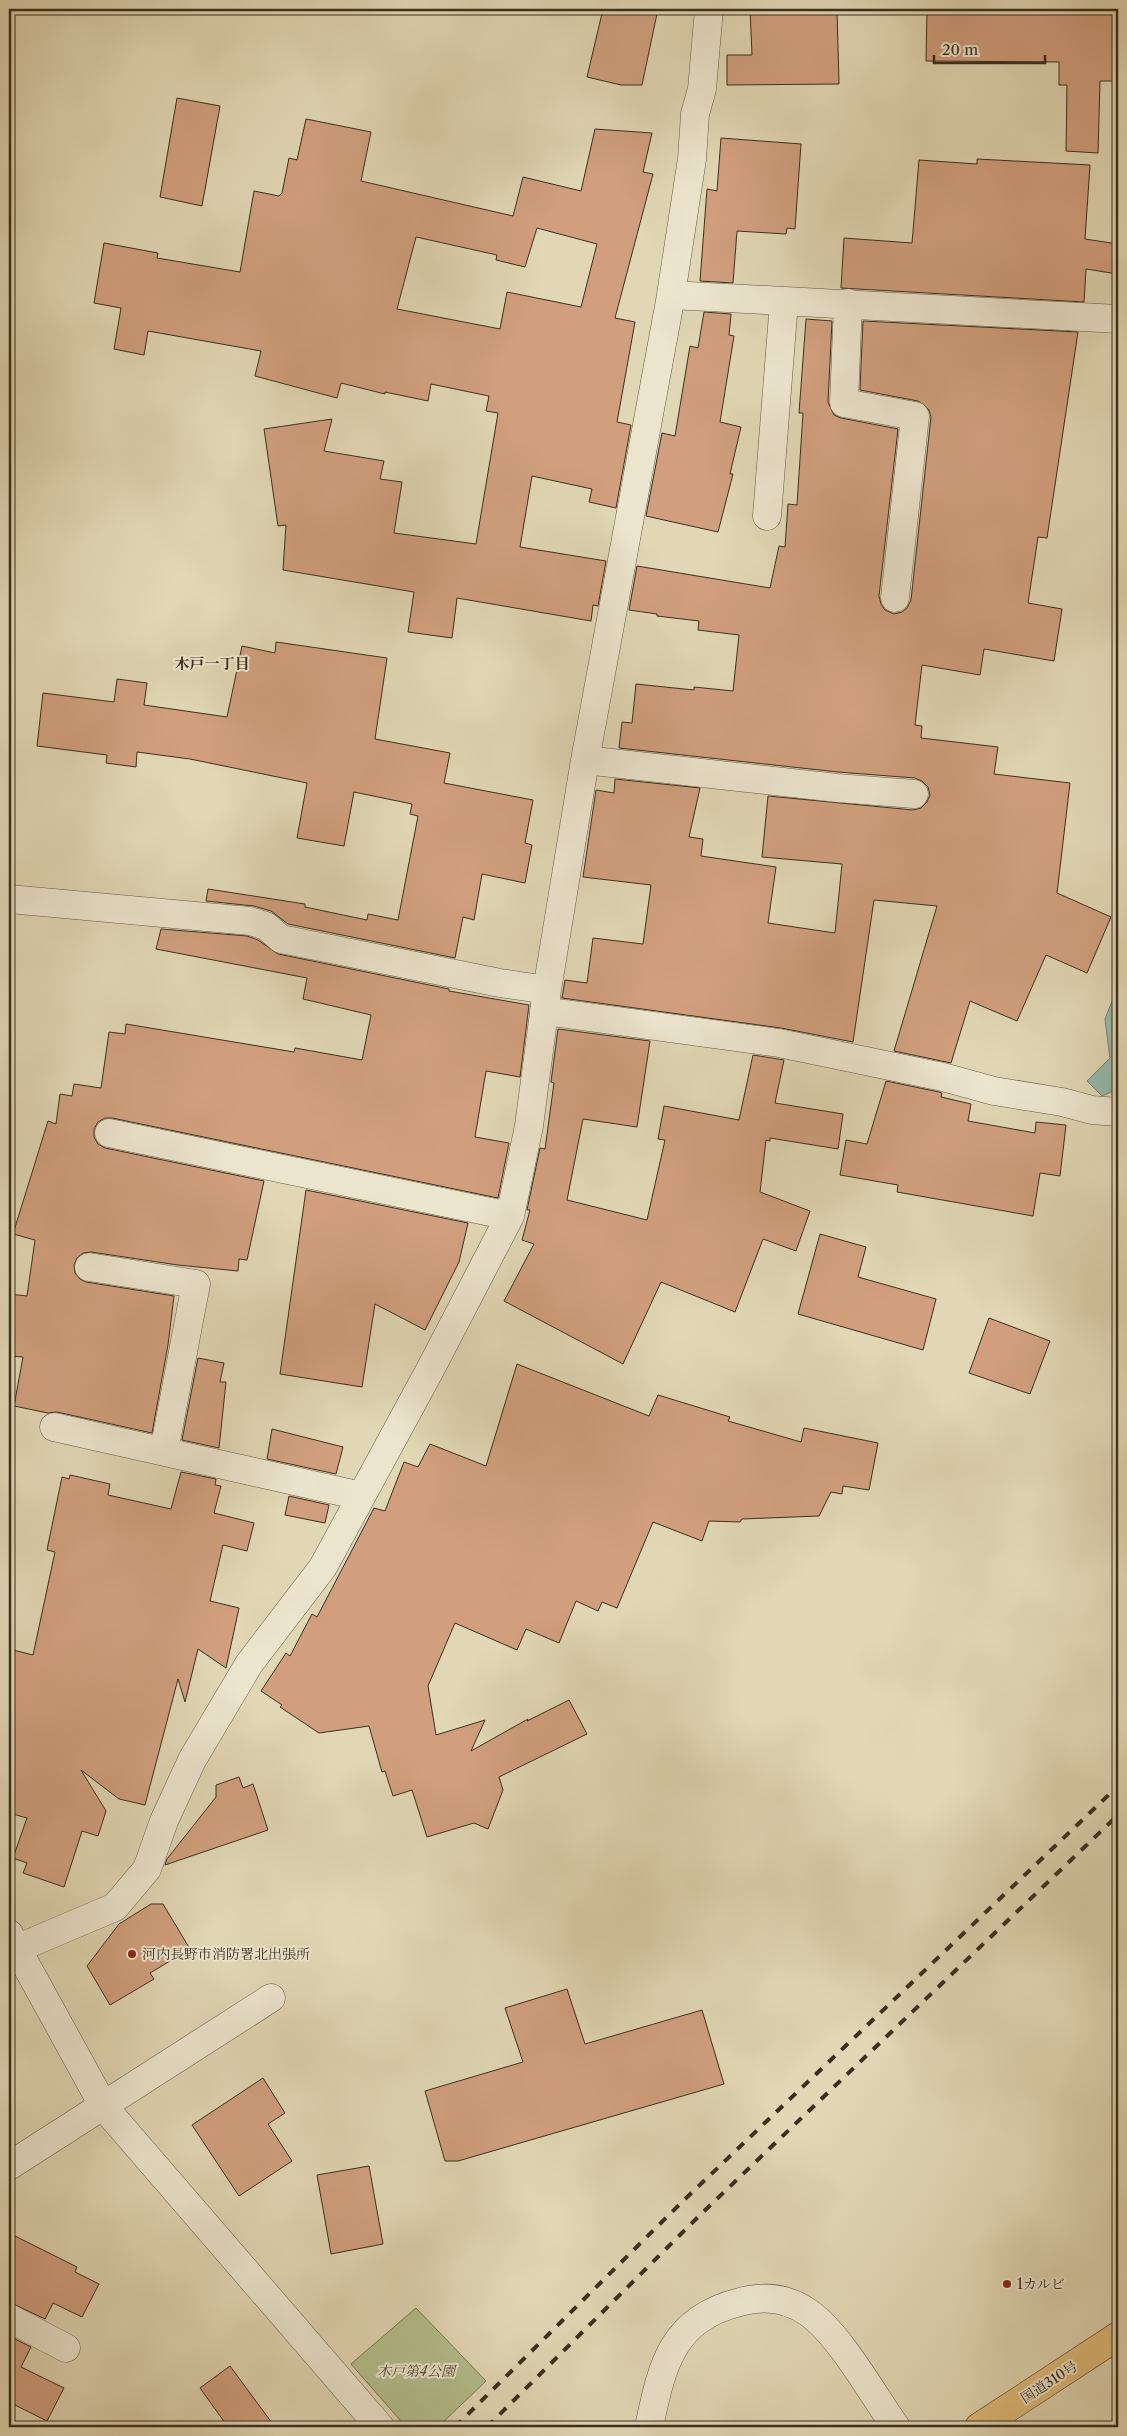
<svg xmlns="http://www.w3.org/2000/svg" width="1127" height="2436" font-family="'Libre Caslon Text','Noto Serif JP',serif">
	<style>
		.green { fill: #b3be8d; stroke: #767656 }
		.water { fill: #94baac; stroke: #708274 }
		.building { fill: #d19f7e; stroke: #3a2f1f; fill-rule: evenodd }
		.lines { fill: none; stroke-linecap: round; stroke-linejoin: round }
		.minor-casing { stroke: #645944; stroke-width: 29 }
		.tertiary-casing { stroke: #645944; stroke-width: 29 }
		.trunk-casing { stroke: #3a2f1f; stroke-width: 29 }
		.minor { stroke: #ece5ce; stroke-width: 28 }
		.tertiary { stroke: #ece5ce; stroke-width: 28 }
		.trunk { stroke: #e0bc7a; stroke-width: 28 }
		.rail { stroke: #3a2f1f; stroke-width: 4; stroke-dasharray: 9 9; stroke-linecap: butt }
		.poi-dot { fill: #8f2418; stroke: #ece5ce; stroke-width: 2 }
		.labels { text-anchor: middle; stroke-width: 4; stroke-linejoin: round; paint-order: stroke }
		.poi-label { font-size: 14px; fill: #3a2f1f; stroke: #ece5ce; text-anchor: start }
		.park-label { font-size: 14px; font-style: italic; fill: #524c35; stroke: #ece5ce }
		.street-label { font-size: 14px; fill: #3a2f1f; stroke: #ece5ce }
		.neighbourhood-label { font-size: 15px; font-weight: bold; fill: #3a2f1f; stroke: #ece5ce }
	</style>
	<rect width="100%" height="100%" fill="#e1d7b4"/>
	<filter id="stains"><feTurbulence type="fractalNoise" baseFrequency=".004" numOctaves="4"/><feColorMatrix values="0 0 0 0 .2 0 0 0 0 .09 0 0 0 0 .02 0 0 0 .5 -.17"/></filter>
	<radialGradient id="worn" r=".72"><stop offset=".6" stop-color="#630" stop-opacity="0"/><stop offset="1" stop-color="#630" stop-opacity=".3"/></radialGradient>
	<path class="green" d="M 416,2308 L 486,2381 L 438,2427 L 406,2427 L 351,2364 Z"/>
	<path class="water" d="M 1118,986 L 1118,1089 L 1102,1096 L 1087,1081 L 1110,1058 L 1105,1019 Z"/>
	<path class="building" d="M 603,9 L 658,9 L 642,85 L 621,85 L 587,77 Z
		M 750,9 L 837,9 L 839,84 L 727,85 L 727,55 L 752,55 Z
		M 927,9 L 1118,9 L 1118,81 L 1100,81 L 1098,153 L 1066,151 L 1067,85 L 1059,85 L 1059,62 L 926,61 Z
		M 177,98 L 220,106 L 202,206 L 160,197 Z
		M 306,119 L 371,132 L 361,181 L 513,216 L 523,177 L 581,191 L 595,129 L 652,133 L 643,172 L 653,174 L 615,318 L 635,322 L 617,422 L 631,425 L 616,508 L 589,502 L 592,489 L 532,476 L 520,547 L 606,561 L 598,606 L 593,605 L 591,621 L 457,598 L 452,638 L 408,632 L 414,592 L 283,570 L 286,525 L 278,526 L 264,429 L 332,419 L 324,451 L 384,461 L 380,479 L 402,482 L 394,533 L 476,544 L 498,413 L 486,411 L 489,396 L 431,384 L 428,401 L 385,392 L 385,394 L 341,383 L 337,398 L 255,376 L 261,351 L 148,331 L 144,355 L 114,349 L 121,308 L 94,303 L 104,243 L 158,253 L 157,258 L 240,272 L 254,191 L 279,196 L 282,193 L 289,158 L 297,160 ZM 537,228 L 597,244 L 581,307 L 507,292 L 500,329 L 397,309 L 416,237 L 497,255 L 496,260 L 525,267 Z
		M 721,138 L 801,144 L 795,229 L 787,228 L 786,234 L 737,231 L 733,283 L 700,281 L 707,189 L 717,191 Z
		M 977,159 L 1090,165 L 1085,239 L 1118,244 L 1118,274 L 1086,269 L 1084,302 L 841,288 L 844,238 L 912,243 L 919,160 L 977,164 Z
		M 704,312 L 731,314 L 729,335 L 734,336 L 720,422 L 741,427 L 730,474 L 733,474 L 718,532 L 646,516 L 662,433 L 675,436 L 690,346 L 698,348 Z
		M 806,319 L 832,321 L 828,402 L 834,415 L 841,418 L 898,429 L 879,596 L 881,604 L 885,610 L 894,614 L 902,612 L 907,608 L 911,600 L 931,417 L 929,410 L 918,401 L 860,390 L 863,321 L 1078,332 L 1047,538 L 1038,537 L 1028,603 L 1062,609 L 1054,661 L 984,649 L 980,675 L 922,665 L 915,725 L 922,726 L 921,738 L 998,747 L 994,774 L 1070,783 L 1057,893 L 1111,917 L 1087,973 L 1046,955 L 1017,1021 L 970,1001 L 951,1063 L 894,1051 L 937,906 L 874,900 L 853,1042 L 781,1028 L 562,998 L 565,980 L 587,983 L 593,938 L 643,944 L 651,885 L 583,877 L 596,790 L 614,793 L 615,779 L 700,788 L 689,837 L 703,839 L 701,856 L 776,867 L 768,923 L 835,933 L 842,864 L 762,857 L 768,796 L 913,810 L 921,808 L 927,802 L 930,795 L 928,787 L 922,781 L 915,778 L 838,772 L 619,748 L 622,722 L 632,723 L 636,684 L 694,690 L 694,687 L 733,691 L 739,635 L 698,630 L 699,621 L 657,616 L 657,614 L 629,610 L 637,566 L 770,588 L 779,546 L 785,547 L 788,504 L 797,505 L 803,413 L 799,413 Z
		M 276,642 L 387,658 L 375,739 L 450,753 L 444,783 L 533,800 L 525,843 L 532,845 L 525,883 L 482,874 L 474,920 L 463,917 L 455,958 L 288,924 L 271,911 L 254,906 L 206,901 L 208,889 L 305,904 L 305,907 L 367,920 L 368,914 L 398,920 L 418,816 L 410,814 L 412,804 L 354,792 L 344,846 L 297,838 L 307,783 L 190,759 L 137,752 L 136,767 L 106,763 L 107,755 L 37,746 L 43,693 L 114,702 L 117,679 L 147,683 L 144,705 L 227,717 L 242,646 L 275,653 Z
		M 161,929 L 247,936 L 258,940 L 278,954 L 449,989 L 449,991 L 529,1005 L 520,1077 L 486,1071 L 475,1137 L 509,1143 L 498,1198 L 112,1118 L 105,1118 L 98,1122 L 94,1129 L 94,1137 L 98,1144 L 105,1148 L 264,1181 L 247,1260 L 239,1259 L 238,1271 L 178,1265 L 91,1252 L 83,1253 L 77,1258 L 74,1265 L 75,1273 L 80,1279 L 86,1282 L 174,1296 L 168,1345 L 152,1433 L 57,1412 L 48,1413 L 14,1406 L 23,1357 L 9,1356 L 9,1294 L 27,1296 L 35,1240 L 13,1234 L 48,1121 L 56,1124 L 60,1094 L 72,1096 L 74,1084 L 101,1088 L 109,1032 L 125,1034 L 126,1024 L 294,1052 L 295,1048 L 362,1060 L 371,1015 L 303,999 L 307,978 L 156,949 Z
		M 558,1029 L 650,1041 L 637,1127 L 583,1119 L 567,1200 L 647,1220 L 665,1140 L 658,1139 L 664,1106 L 739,1120 L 753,1055 L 784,1060 L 775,1103 L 843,1114 L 838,1149 L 770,1138 L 770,1141 L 766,1140 L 760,1192 L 810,1211 L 796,1251 L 763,1239 L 735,1312 L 661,1282 L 623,1364 L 504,1301 L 534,1244 L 522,1240 L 530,1210 L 527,1210 L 540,1148 L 545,1149 L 554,1083 L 551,1082 Z
		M 886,1081 L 939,1092 L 942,1093 L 941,1097 L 971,1104 L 968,1121 L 1035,1133 L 1036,1122 L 1066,1125 L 1060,1176 L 1040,1173 L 1033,1216 L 897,1192 L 898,1185 L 840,1175 L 846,1140 L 867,1144 Z
		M 306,1190 L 468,1223 L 459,1262 L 425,1330 L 375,1304 L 362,1387 L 280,1374 Z
		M 820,1234 L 866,1247 L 858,1277 L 936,1299 L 923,1350 L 798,1314 Z
		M 989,1318 L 1050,1341 L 1030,1394 L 969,1373 Z
		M 198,1358 L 224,1363 L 220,1382 L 226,1382 L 219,1448 L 182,1440 Z
		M 517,1364 L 649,1416 L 658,1395 L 730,1417 L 728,1421 L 801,1442 L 804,1428 L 878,1443 L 869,1490 L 843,1486 L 842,1494 L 831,1492 L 819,1516 L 742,1519 L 740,1522 L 709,1521 L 702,1541 L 653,1522 L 617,1608 L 602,1602 L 598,1611 L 576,1601 L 559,1643 L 526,1629 L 517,1650 L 455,1623 L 428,1686 L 436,1735 L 485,1720 L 471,1751 L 528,1719 L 527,1721 L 569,1700 L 587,1734 L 499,1777 L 503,1790 L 488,1829 L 474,1823 L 427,1837 L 412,1790 L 393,1796 L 385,1771 L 382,1772 L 369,1726 L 319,1733 L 280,1707 L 282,1705 L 261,1691 L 286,1653 L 290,1656 L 312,1614 L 317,1617 L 374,1508 L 385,1511 L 404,1462 L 418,1467 L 430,1444 L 486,1466 Z
		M 272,1429 L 343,1447 L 336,1474 L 267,1459 Z
		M 181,1472 L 216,1479 L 215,1485 L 221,1486 L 214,1513 L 254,1523 L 247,1551 L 223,1545 L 210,1601 L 239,1608 L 226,1668 L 198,1649 L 185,1702 L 178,1679 L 145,1805 L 119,1799 L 81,1770 L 106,1811 L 98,1836 L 82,1831 L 64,1887 L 23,1873 L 27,1863 L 13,1858 L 27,1818 L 9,1813 L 9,1649 L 33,1655 L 55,1552 L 47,1550 L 62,1477 L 69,1479 L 70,1475 L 110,1484 L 108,1495 L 171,1509 Z
		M 289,1496 L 329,1505 L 325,1523 L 285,1515 Z
		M 239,1777 L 243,1788 L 253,1784 L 268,1830 L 165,1865 L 167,1859 L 216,1797 L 216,1785 Z
		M 151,1904 L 163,1904 L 190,1949 L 150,1973 L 154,1979 L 110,2005 L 87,1966 L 119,1924 Z
		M 567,1989 L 585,2044 L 702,2010 L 724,2084 L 458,2161 L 445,2161 L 425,2091 L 523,2062 L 505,2008 Z
		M 263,2078 L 285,2113 L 268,2124 L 292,2161 L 239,2196 L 192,2125 Z
		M 369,2166 L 383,2244 L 331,2254 L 317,2175 Z
		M 9,2233 L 77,2267 L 75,2272 L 99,2284 L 82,2317 L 53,2303 L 45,2319 L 9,2302 Z
		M 9,2336 L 31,2347 L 21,2367 L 64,2388 L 47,2421 L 9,2402 Z
		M 230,2366 L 275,2427 L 228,2427 L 200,2388 Z"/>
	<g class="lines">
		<g class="minor-casing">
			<path id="minor" d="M 671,295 L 1118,319
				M 848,303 L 844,403 L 915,416 L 895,598
				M 767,516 L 784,302
				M 585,760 L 837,788 L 914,794
				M 9,899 L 250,921 L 266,926 L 281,939 L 500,983 L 547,990
				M 544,1011 L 779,1043 L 943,1077 L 994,1091 L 1062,1102 L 1092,1110 L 1118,1112
				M 109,1133 L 510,1216
				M 89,1267 L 196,1284 L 164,1451
				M 54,1427 L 361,1496
				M 9,1952 L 115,1907 L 147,1869 L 164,1821 L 192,1760 L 249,1664 L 323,1567 L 431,1368 L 510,1216 L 529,1126 L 547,990 L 585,760 L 670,301 L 692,159 L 695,114 L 702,89 L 709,9
				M 9,2166 L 271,1998
				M 9,2318 L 66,2348"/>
		</g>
		<g class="tertiary-casing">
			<path id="tertiary" d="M 9,1934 L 104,2107 L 380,2427
				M 649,2427 C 662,2366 671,2319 740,2302 C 765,2295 788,2298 809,2313 C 840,2335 873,2395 896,2427"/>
		</g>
		<g class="trunk-casing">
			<path id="trunk" d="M 979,2427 L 1118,2336"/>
		</g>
		<use href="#minor" class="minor"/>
		<use href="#tertiary" class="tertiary"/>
		<use href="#trunk" class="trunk"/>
		<path class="rail" d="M 455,2427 L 683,2201 L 1118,1786
			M 487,2427 L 698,2217 L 1118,1815"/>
	</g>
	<g class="poi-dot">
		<circle cx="132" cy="1954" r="5"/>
		<circle cx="1007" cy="2284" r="5"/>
	</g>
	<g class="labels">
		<g class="poi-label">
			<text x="142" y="1959">河内長野市消防署北出張所</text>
			<text x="1017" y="2289">1カルビ</text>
		</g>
		<g class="park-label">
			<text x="416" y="2376">木戸第4公園</text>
		</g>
		<g class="street-label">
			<text transform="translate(1049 2382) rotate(-33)" y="5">国道310号</text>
		</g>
		<g class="neighbourhood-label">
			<text x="212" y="669">木戸一丁目</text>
		</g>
	</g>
	<rect width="1127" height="2436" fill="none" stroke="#e1d7b4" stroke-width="30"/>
	<rect x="10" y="10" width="1107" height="2416" fill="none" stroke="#3a2f1f" stroke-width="2.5"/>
	<rect x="15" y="15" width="1097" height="2406" fill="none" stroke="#3a2f1f"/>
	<path d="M934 55v8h111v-8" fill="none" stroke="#3a2f1f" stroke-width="2.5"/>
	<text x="942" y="55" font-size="15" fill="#3a2f1f" stroke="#ece5ce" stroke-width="4" paint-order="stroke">20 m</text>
	<rect width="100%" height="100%" filter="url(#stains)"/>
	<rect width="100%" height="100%" fill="url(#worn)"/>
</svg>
